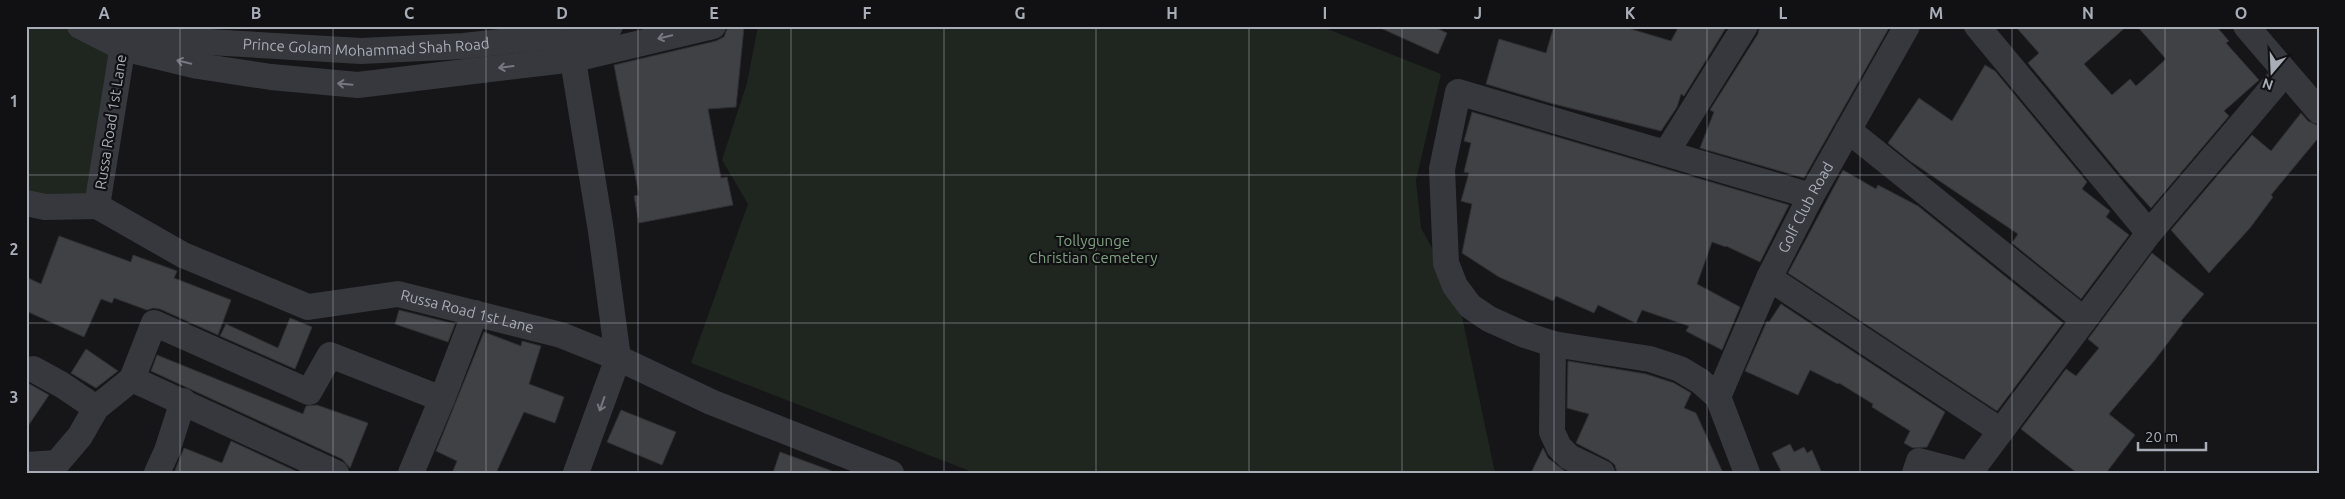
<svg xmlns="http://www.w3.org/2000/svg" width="2345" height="499" font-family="Ubuntu,sans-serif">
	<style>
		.green { fill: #1e261f }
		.building { fill: #404145; stroke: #303034 }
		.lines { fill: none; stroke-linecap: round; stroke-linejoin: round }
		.minor { stroke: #37383d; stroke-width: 26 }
		.oneway { stroke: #757881 }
		.grid { fill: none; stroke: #a8adb8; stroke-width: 1; stroke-opacity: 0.55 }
		.labels { text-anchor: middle; stroke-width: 4.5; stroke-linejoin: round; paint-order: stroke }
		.street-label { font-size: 15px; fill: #a8adb8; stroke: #111113 }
		.park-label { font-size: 15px; fill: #7fa381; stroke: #111113 }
		.neatline { fill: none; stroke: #a8adb8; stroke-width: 2 }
		.grid-label { font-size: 16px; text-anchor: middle; font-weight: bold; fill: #a8adb8 }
	</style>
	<rect width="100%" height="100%" fill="#161618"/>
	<path class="green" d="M 26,26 L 118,26 L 90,202 L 26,198 Z
		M 758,26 L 1320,26 L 1441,74 L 1416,180 L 1421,228 L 1457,293 L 1495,473 L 975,473 L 691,363 L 748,204 L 722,160 L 747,83 Z"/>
	<path class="building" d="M 1376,26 L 1432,26 L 1447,33 L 1438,54 Z
		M 1554,26 L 1621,26 L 1671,41 L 1679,26 L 1727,26 L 1684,96 L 1681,94 L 1677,107 L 1661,131 L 1550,103 L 1486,84 L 1499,39 L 1546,53 Z
		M 1760,26 L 1890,26 L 1804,178 L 1700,148 L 1714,112 L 1710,110 L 1758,34 Z
		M 2015,26 L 2127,26 L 2084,64 L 2112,95 L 2130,79 L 2136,86 L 2166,59 L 2137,26 L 2216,26 L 2229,41 L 2226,43 L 2259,80 L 2224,111 L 2229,116 L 2151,208 L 2120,174 L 2028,63 L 2039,53 Z
		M 744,27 L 736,107 L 708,109 L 721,178 L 727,177 L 733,205 L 639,223 L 634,196 L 639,195 L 614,65 L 716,41 L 724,37 L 727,29 Z
		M 1985,65 L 1995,71 L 2087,182 L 2082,189 L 2110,211 L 2106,217 L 2129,235 L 2081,299 L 2012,243 L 2018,234 L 1910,161 L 1888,143 L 1919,98 L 1952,121 Z
		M 1472,112 L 1789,205 L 1760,262 L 1726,246 L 1726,247 L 1712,242 L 1697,284 L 1740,307 L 1722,350 L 1686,331 L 1689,326 L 1642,310 L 1636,323 L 1598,305 L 1594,313 L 1556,296 L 1553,301 L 1499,277 L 1462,253 L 1472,204 L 1461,201 L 1469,173 L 1464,172 L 1471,143 L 1464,141 Z
		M 2301,113 L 2308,121 L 2319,126 L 2319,137 L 2271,195 L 2273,197 L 2250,228 L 2209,273 L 2171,230 L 2252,135 L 2271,151 Z
		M 1843,170 L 1876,189 L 1878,185 L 1918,206 L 2063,323 L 1997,411 L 1788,273 Z
		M 59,236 L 131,262 L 133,255 L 177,271 L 174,278 L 231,300 L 218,335 L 160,309 L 153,308 L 147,310 L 114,298 L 112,303 L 101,299 L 84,337 L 26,311 L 26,277 L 41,284 Z
		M 2152,253 L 2204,294 L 2181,321 L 2183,323 L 2154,361 L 2109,414 L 2135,435 L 2106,473 L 2077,473 L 2021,429 L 2066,369 L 2076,376 L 2099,348 L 2088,339 Z
		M 1781,304 L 1945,412 L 1927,447 L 1913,448 L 1904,443 L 1910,431 L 1872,407 L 1873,404 L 1839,383 L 1838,384 L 1810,370 L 1798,395 L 1745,371 L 1767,321 L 1769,322 Z
		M 399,310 L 455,324 L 448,342 L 395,324 Z
		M 290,318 L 312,327 L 295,369 L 220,336 L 226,324 L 278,348 Z
		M 484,332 L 521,346 L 522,341 L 541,346 L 529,384 L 564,397 L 555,423 L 524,412 L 496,473 L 452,473 L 457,461 L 436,451 Z
		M 86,349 L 118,371 L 96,388 L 71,373 Z
		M 157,355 L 303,414 L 306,406 L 317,405 L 368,423 L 350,468 L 342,459 L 151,371 Z
		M 1568,361 L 1646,374 L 1674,383 L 1691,393 L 1684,408 L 1696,413 L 1723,473 L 1617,473 L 1615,465 L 1609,460 L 1576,443 L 1589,414 L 1567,408 Z
		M 26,382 L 49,395 L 26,429 Z
		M 621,410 L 676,432 L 662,465 L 607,442 Z
		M 231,441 L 300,473 L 174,473 L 184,448 L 222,463 Z
		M 1790,444 L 1794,452 L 1804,447 L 1807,453 L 1812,450 L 1822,473 L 1782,473 L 1772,453 Z
		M 1543,448 L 1548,458 L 1567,473 L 1531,473 Z
		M 780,452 L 832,471 L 832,473 L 773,473 Z"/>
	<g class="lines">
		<g class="minor">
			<path d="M 80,26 L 123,48 L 198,66 L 271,77 L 358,85 L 574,59 L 713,26"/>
			<path id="s1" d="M 122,26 L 192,41 L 361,51 L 464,46 L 569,34 L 610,26"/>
			<path id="s2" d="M 126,26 L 97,206 L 183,255 L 308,307 L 398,294 L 561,335 L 618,358 L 711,402 L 891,473"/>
			<path d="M 1977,26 L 2149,233"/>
			<path d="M 2246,26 L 2319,111"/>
			<path d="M 570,42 L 601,231 L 618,358 L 576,473"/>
			<path d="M 1848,130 L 2084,320"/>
			<path d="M 1666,153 L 1745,26"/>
			<path d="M 26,203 L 45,207 L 97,206"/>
			<path d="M 1769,278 L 2001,431"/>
			<path d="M 1553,344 L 1552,432 L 1559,447 L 1569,457 L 1602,473"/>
			<path d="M 33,369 L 62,385 L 96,408"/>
			<path d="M 132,379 L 336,473"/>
			<path id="s3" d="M 1718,397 L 1769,278 L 1811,196 L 1907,26"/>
			<path d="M 1977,463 L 2149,233 L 2285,73"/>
			<path d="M 26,465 L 57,463 L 80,436 L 96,408 L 132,379 L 154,323 L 309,392 L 330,355 L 442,399"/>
			<path d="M 157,473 L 167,451 L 183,401"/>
			<path d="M 411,473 L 442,399 L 475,313"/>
			<path d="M 1747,473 L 1718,397 L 1700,381 L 1680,369 L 1650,359 L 1553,344 L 1525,335 L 1489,319 L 1470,306 L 1455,286 L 1446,263 L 1442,169 L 1458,92 L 1811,196"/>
			<path d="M 1915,473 L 1919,461 L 1965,473"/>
		</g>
	</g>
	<defs><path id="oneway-shaft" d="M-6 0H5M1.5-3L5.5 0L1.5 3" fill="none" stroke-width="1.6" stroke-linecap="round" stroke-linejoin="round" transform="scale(1.25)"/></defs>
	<g class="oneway">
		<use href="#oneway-shaft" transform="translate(665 37) rotate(167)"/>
		<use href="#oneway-shaft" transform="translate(184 62) rotate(-167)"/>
		<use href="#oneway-shaft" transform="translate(506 67) rotate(173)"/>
		<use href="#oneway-shaft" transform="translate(345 84) rotate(-175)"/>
		<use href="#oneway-shaft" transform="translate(602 404) rotate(109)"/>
	</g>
	<path class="grid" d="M 180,26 L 180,473M 333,26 L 333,473M 486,26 L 486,473M 638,26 L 638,473M 791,26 L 791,473M 944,26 L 944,473M 1096,26 L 1096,473M 1249,26 L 1249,473M 1402,26 L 1402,473M 1554,26 L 1554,473M 1707,26 L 1707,473M 1860,26 L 1860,473M 2012,26 L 2012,473M 2165,26 L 2165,473M 26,175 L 2319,175M 26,323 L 2319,323"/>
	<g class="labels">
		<g class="street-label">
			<text dy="5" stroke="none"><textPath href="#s1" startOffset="246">Prince Golam Mohammad Shah Road</textPath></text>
			<text transform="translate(111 122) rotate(-81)" y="5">Russa Road 1st Lane</text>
			<text dy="5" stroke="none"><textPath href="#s3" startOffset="209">Golf Club Road</textPath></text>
			<text dy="5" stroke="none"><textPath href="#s2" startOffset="579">Russa Road 1st Lane</textPath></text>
		</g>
		<g class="park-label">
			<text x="1093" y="246">Tollygunge<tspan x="1093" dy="17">Christian Cemetery</tspan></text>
		</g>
	</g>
	<rect width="2345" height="499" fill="none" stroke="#111113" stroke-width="55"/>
	<g transform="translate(2272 72) rotate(199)" stroke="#111113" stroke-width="4" paint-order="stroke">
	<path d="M0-4L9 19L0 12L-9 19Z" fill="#a8adb8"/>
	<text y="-8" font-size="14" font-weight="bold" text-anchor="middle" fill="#a8adb8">N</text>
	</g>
	<path d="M2138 442v8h68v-8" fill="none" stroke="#a8adb8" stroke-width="2.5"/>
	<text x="2145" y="442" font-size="15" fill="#a8adb8" stroke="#111113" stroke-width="4" paint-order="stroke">20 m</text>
	<rect x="28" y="28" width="2290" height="444" class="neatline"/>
	<g class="grid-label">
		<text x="104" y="19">A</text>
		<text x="256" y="19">B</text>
		<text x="409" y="19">C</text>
		<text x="562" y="19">D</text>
		<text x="714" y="19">E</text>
		<text x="867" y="19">F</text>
		<text x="1020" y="19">G</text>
		<text x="1172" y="19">H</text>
		<text x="1325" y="19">I</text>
		<text x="1478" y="19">J</text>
		<text x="1630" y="19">K</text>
		<text x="1783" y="19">L</text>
		<text x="1936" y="19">M</text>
		<text x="2088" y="19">N</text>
		<text x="2241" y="19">O</text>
		<text x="14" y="107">1</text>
		<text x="14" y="255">2</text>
		<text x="14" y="403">3</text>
	</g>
</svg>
